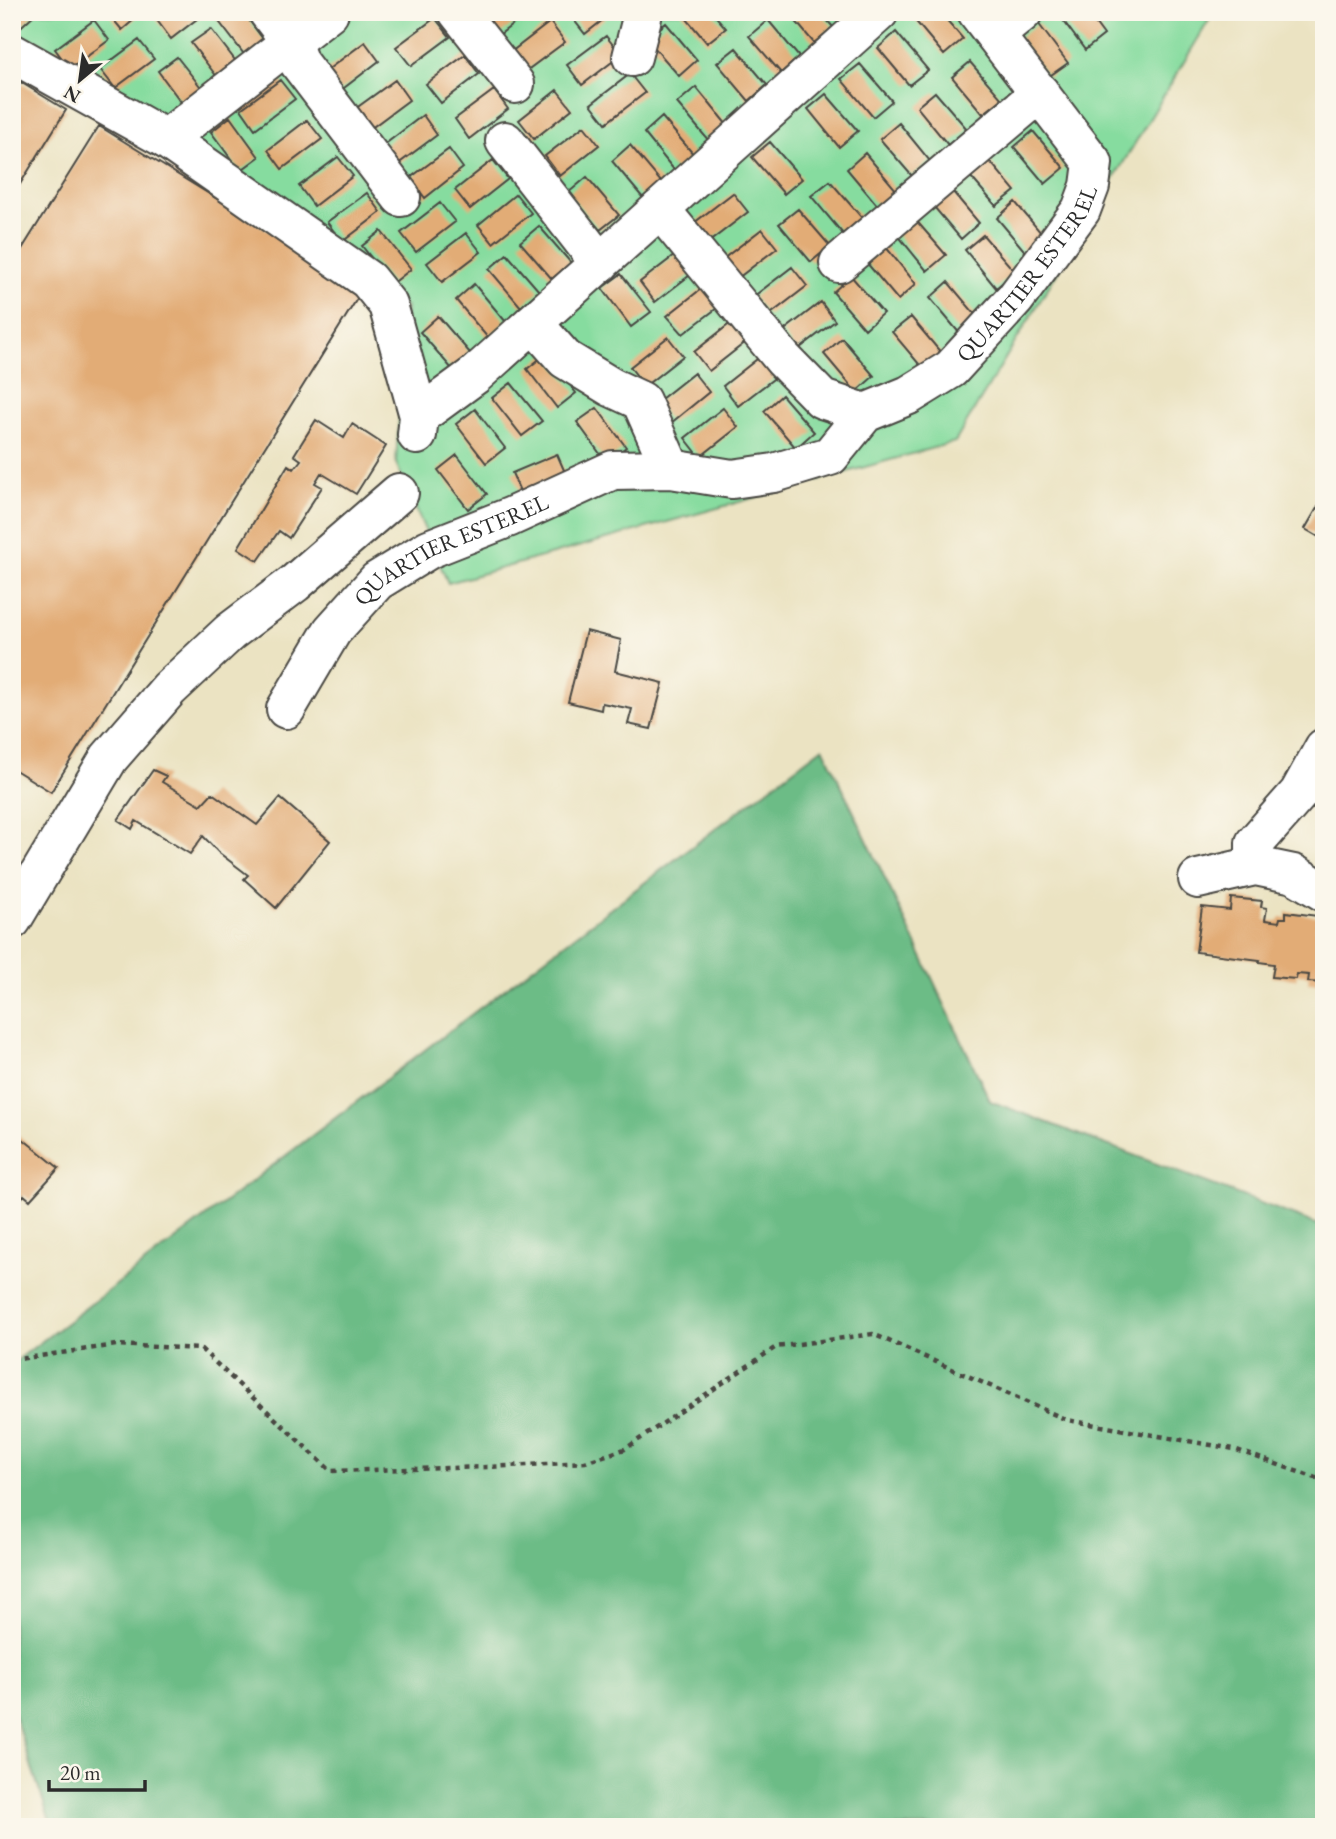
<svg xmlns="http://www.w3.org/2000/svg" width="1336" height="1839" font-family="'EB Garamond',serif">
	<style>
		.green { fill: #86dc9f; stroke: #588465; stroke-width: 2 }
		.forest { fill: #6cbc86; stroke: #4c7458; stroke-width: 2 }
		.building { fill: #e2ac76 }
		.lines { fill: none; stroke-linecap: round; stroke-linejoin: round }
		.minor-casing { stroke: #484742; stroke-width: 42 }
		.path { stroke: #484742; stroke-width: 4.5; stroke-dasharray: 5 5; stroke-linecap: butt }
		.minor { stroke: #fff; stroke-width: 38 }
		.labels { text-anchor: middle; stroke-width: 5; stroke-linejoin: round; paint-order: stroke }
		.street-label { font-size: 23px; fill: #2b2b2b; stroke: #fbf7ec }
	</style>
	<rect width="100%" height="100%" fill="#fbf7ec"/>
	<filter id="ink" filterUnits="userSpaceOnUse"><feTurbulence type="fractalNoise" baseFrequency=".0143" numOctaves="2"/><feDisplacementMap in="SourceGraphic" scale="14" xChannelSelector="R" yChannelSelector="G"/><feConvolveMatrix kernelMatrix="1 2 1 2 8 2 1 2 1" color-interpolation-filters="sRGB"/></filter>
	<filter id="wash" filterUnits="userSpaceOnUse"><feTurbulence type="fractalNoise" baseFrequency=".00686" numOctaves="4" result="noise"/><feDisplacementMap in="SourceGraphic" scale="28" xChannelSelector="R" yChannelSelector="G"/><feGaussianBlur stdDeviation="1.57" result="paint"/><feColorMatrix in="noise" values="0 0 0 0 0 0 0 0 0 0 0 0 0 0 0 0 0 1.4 0 .05"/><feComposite in="paint" operator="in"/></filter>
	<g filter="url(#wash)">
		<rect width="100%" height="100%" fill="#ebe3c2"/>
		<path class="green" d="M 12,12 L 1214,12 L 955,442 L 448,583 L 396,463 L 406,307 L 12,39 Z"/>
		<path class="forest" d="M 823,747 L 990,1101 L 1324,1227 L 1324,1827 L 52,1827 L 12,1709 L 12,1364 Z"/>
		<g id="blocks">
			<path class="building" d="M 12,12 L 37,12 L 12,35 Z
				M 107,12 L 143,12 L 122,30 Z
				M 165,12 L 206,12 L 171,39 L 156,19 Z
				M 226,12 L 243,12 L 266,43 L 247,58 L 217,19 Z
				M 489,12 L 529,12 L 495,38 L 480,19 Z
				M 573,12 L 613,12 L 585,34 L 570,15 Z
				M 681,12 L 712,12 L 726,28 L 707,43 Z
				M 788,12 L 820,12 L 833,27 L 814,43 Z
				M 919,12 L 940,12 L 963,39 L 944,55 L 913,18 Z
				M 1057,12 L 1087,12 L 1104,35 L 1085,50 Z
				M 435,18 L 450,37 L 411,66 L 396,47 Z
				M 94,20 L 109,40 L 70,69 L 55,49 Z
				M 768,20 L 799,57 L 781,73 L 749,36 Z
				M 550,22 L 565,42 L 526,71 L 511,52 Z
				M 666,23 L 697,60 L 679,76 L 647,39 Z
				M 1038,23 L 1068,63 L 1048,77 L 1019,38 Z
				M 211,29 L 241,68 L 221,82 L 191,43 Z
				M 896,32 L 928,70 L 909,85 L 878,48 Z
				M 606,36 L 621,55 L 582,85 L 567,65 Z
				M 139,40 L 154,59 L 115,88 L 100,69 Z
				M 365,42 L 379,61 L 340,91 L 326,71 Z
				M 736,48 L 767,85 L 749,101 L 717,63 Z
				M 465,55 L 479,74 L 441,103 L 426,84 Z
				M 177,57 L 207,95 L 187,110 L 158,71 Z
				M 970,62 L 1002,99 L 983,114 L 952,77 Z
				M 860,64 L 892,101 L 873,117 L 841,79 Z
				M 630,74 L 645,93 L 606,123 L 591,104 Z
				M 12,77 L 66,110 L 12,197 Z
				M 280,80 L 295,99 L 255,129 L 241,109 Z
				M 395,80 L 409,100 L 370,129 L 355,109 Z
				M 696,87 L 727,125 L 709,141 L 677,103 Z
				M 494,90 L 508,109 L 469,139 L 455,119 Z
				M 557,90 L 572,109 L 534,139 L 519,120 Z
				M 935,92 L 967,129 L 948,145 L 917,107 Z
				M 826,94 L 858,131 L 839,147 L 808,109 Z
				M 423,115 L 437,135 L 398,164 L 384,145 Z
				M 230,117 L 259,157 L 240,171 L 211,132 Z
				M 662,117 L 694,155 L 675,171 L 644,133 Z
				M 307,120 L 322,139 L 282,169 L 268,150 Z
				M 899,123 L 930,161 L 912,176 L 880,139 Z
				M 99,126 L 363,289 L 51,792 L 12,768 L 12,265 Z
				M 584,126 L 599,145 L 560,176 L 545,156 Z
				M 1033,131 L 1064,168 L 1045,184 L 1014,147 Z
				M 770,142 L 802,179 L 784,194 L 752,157 Z
				M 630,145 L 662,183 L 643,198 L 612,161 Z
				M 449,149 L 463,168 L 425,198 L 410,178 Z
				M 865,153 L 897,191 L 878,206 L 847,169 Z
				M 983,153 L 1015,191 L 996,206 L 964,169 Z
				M 338,157 L 353,176 L 314,206 L 299,186 Z
				M 493,160 L 508,179 L 470,209 L 455,190 Z
				M 587,177 L 619,215 L 600,230 L 568,193 Z
				M 830,181 L 862,218 L 843,234 L 811,196 Z
				M 948,186 L 979,223 L 961,239 L 929,201 Z
				M 367,193 L 381,212 L 342,242 L 327,222 Z
				M 733,193 L 748,212 L 709,242 L 694,223 Z
				M 516,194 L 531,213 L 493,243 L 478,225 Z
				M 1015,202 L 1047,240 L 1028,255 L 997,218 Z
				M 440,203 L 455,222 L 416,252 L 401,233 Z
				M 798,209 L 830,246 L 811,262 L 779,224 Z
				M 914,218 L 946,255 L 927,271 L 896,233 Z
				M 539,226 L 571,263 L 552,279 L 520,242 Z
				M 762,229 L 777,248 L 738,278 L 723,259 Z
				M 381,231 L 411,269 L 392,284 L 362,246 Z
				M 466,233 L 481,252 L 442,282 L 427,263 Z
				M 983,235 L 1015,272 L 996,288 L 965,250 Z
				M 885,246 L 916,284 L 898,300 L 866,262 Z
				M 679,252 L 694,272 L 655,302 L 640,282 Z
				M 507,254 L 539,291 L 521,307 L 489,269 Z
				M 792,267 L 807,286 L 768,316 L 753,297 Z
				M 621,274 L 651,312 L 631,327 L 602,288 Z
				M 851,276 L 883,313 L 865,329 L 833,292 Z
				M 948,282 L 980,320 L 961,335 L 930,298 Z
				M 474,284 L 506,322 L 488,338 L 456,300 Z
				M 706,285 L 721,305 L 683,334 L 667,316 Z
				M 821,302 L 835,321 L 796,351 L 782,332 Z
				M 438,316 L 470,353 L 452,369 L 420,332 Z
				M 911,317 L 942,354 L 924,370 L 892,332 Z
				M 732,322 L 747,341 L 709,371 L 694,352 Z
				M 668,337 L 683,356 L 645,386 L 630,367 Z
				M 842,338 L 874,376 L 856,392 L 824,354 Z
				M 546,354 L 576,393 L 557,408 L 527,369 Z
				M 761,356 L 777,376 L 738,406 L 723,386 Z
				M 694,373 L 709,392 L 671,423 L 656,403 Z
				M 511,383 L 542,421 L 522,436 L 492,398 Z
				M 782,395 L 814,432 L 796,448 L 764,411 Z
				M 597,408 L 626,447 L 606,462 L 577,422 Z
				M 723,408 L 738,427 L 700,457 L 685,438 Z
				M 475,409 L 505,448 L 486,463 L 456,424 Z
				M 316,420 L 344,438 L 352,424 L 386,446 L 356,494 L 321,473 L 315,483 L 322,487 L 289,538 L 279,531 L 258,561 L 238,548 L 288,465 L 294,469 L 301,460 L 294,455 Z
				M 557,454 L 567,477 L 522,496 L 512,473 Z
				M 457,455 L 487,494 L 468,509 L 438,470 Z
				M 1324,496 L 1324,540 L 1305,529 Z
				M 586,631 L 621,640 L 615,671 L 663,683 L 651,729 L 628,724 L 632,709 L 602,703 L 601,710 L 568,702 Z
				M 153,770 L 166,776 L 162,782 L 201,805 L 212,793 L 257,825 L 280,798 L 330,841 L 276,908 L 244,879 L 248,875 L 218,852 L 203,836 L 190,854 L 136,821 L 132,829 L 118,820 Z
				M 1231,898 L 1262,901 L 1261,907 L 1267,908 L 1265,920 L 1279,922 L 1280,918 L 1286,918 L 1286,912 L 1318,916 L 1316,929 L 1324,930 L 1324,983 L 1308,982 L 1309,975 L 1297,974 L 1296,979 L 1272,977 L 1274,964 L 1259,962 L 1260,960 L 1196,952 L 1202,907 L 1230,910 Z
				M 18,1135 L 59,1168 L 30,1200 L 24,1195 L 17,1203 L 12,1199 L 12,1141 Z"/>
		</g>
	</g>
	<g filter="url(#ink)">
		<use href="#blocks" fill-opacity="0" stroke="#484742" stroke-width="2"/>
		<g class="lines">
			<g class="minor-casing">
				<g id="minor">
					<path d="M 268,12 L 291,42 L 299,63 L 401,197"/>
					<path d="M 458,12 L 515,84"/>
					<path d="M 995,35 L 1023,12"/>
					<path d="M 12,53 L 166,139 L 368,280 L 388,305 L 419,416 L 417,435"/>
					<path d="M 632,57 L 642,18 L 639,12"/>
					<path d="M 166,139 L 329,12"/>
					<path d="M 505,141 L 600,263"/>
					<path d="M 660,209 L 783,359 L 822,399 L 865,413"/>
					<path d="M 839,263 L 1040,93"/>
					<path d="M 533,323 L 565,359 L 611,387 L 641,401 L 671,469"/>
					<path d="M 419,416 L 475,375 L 879,12"/>
					<path id="s1" d="M 286,709 L 332,631 L 377,581 L 429,549 L 510,517 L 613,470 L 671,469 L 732,479 L 774,473 L 830,456 L 865,413 L 909,395 L 951,369 L 1015,299 L 1081,210 L 1090,186 L 1093,163 L 977,12"/>
					<path d="M 1255,866 L 1255,843 L 1299,793 L 1324,748"/>
					<path d="M 1198,879 L 1255,866 L 1294,874 L 1324,892"/>
					<path d="M 12,920 L 109,758 L 169,689 L 230,632 L 295,583 L 399,493"/>
				</g>
			</g>
			<path class="path" d="M 12,1360 L 116,1345 L 201,1349 L 331,1471 L 489,1467 L 585,1462 L 625,1449 L 776,1347 L 873,1334 L 1067,1420 L 1234,1449 L 1324,1481"/>
			<use href="#minor" class="minor"/>
		</g>
	</g>
	<g class="labels">
		<g class="street-label">
			<text dy="8" stroke="none"><textPath href="#s1" startOffset="915">QUARTIER ESTEREL</textPath></text>
			<text dy="8" stroke="none"><textPath href="#s1" startOffset="238">QUARTIER ESTEREL</textPath></text>
		</g>
	</g>
	<rect width="1336" height="1839" fill="none" stroke="#fbf7ec" stroke-width="42"/>
	<g transform="translate(80 80) rotate(209)" stroke="#fbf7ec" stroke-width="5" paint-order="stroke">
	<path d="M0-5L12 26L0 18L-12 26Z" fill="#2b2b2b"/>
	<text y="-10" font-size="19" font-weight="bold" text-anchor="middle" fill="#2b2b2b">N</text>
	</g>
	<path d="M49 1780v10h96v-10" fill="none" stroke="#2b2b2b" stroke-width="3.5"/>
	<text x="60" y="1780" font-size="21" fill="#2b2b2b" stroke="#fbf7ec" stroke-width="5" paint-order="stroke">20 m</text>
</svg>
